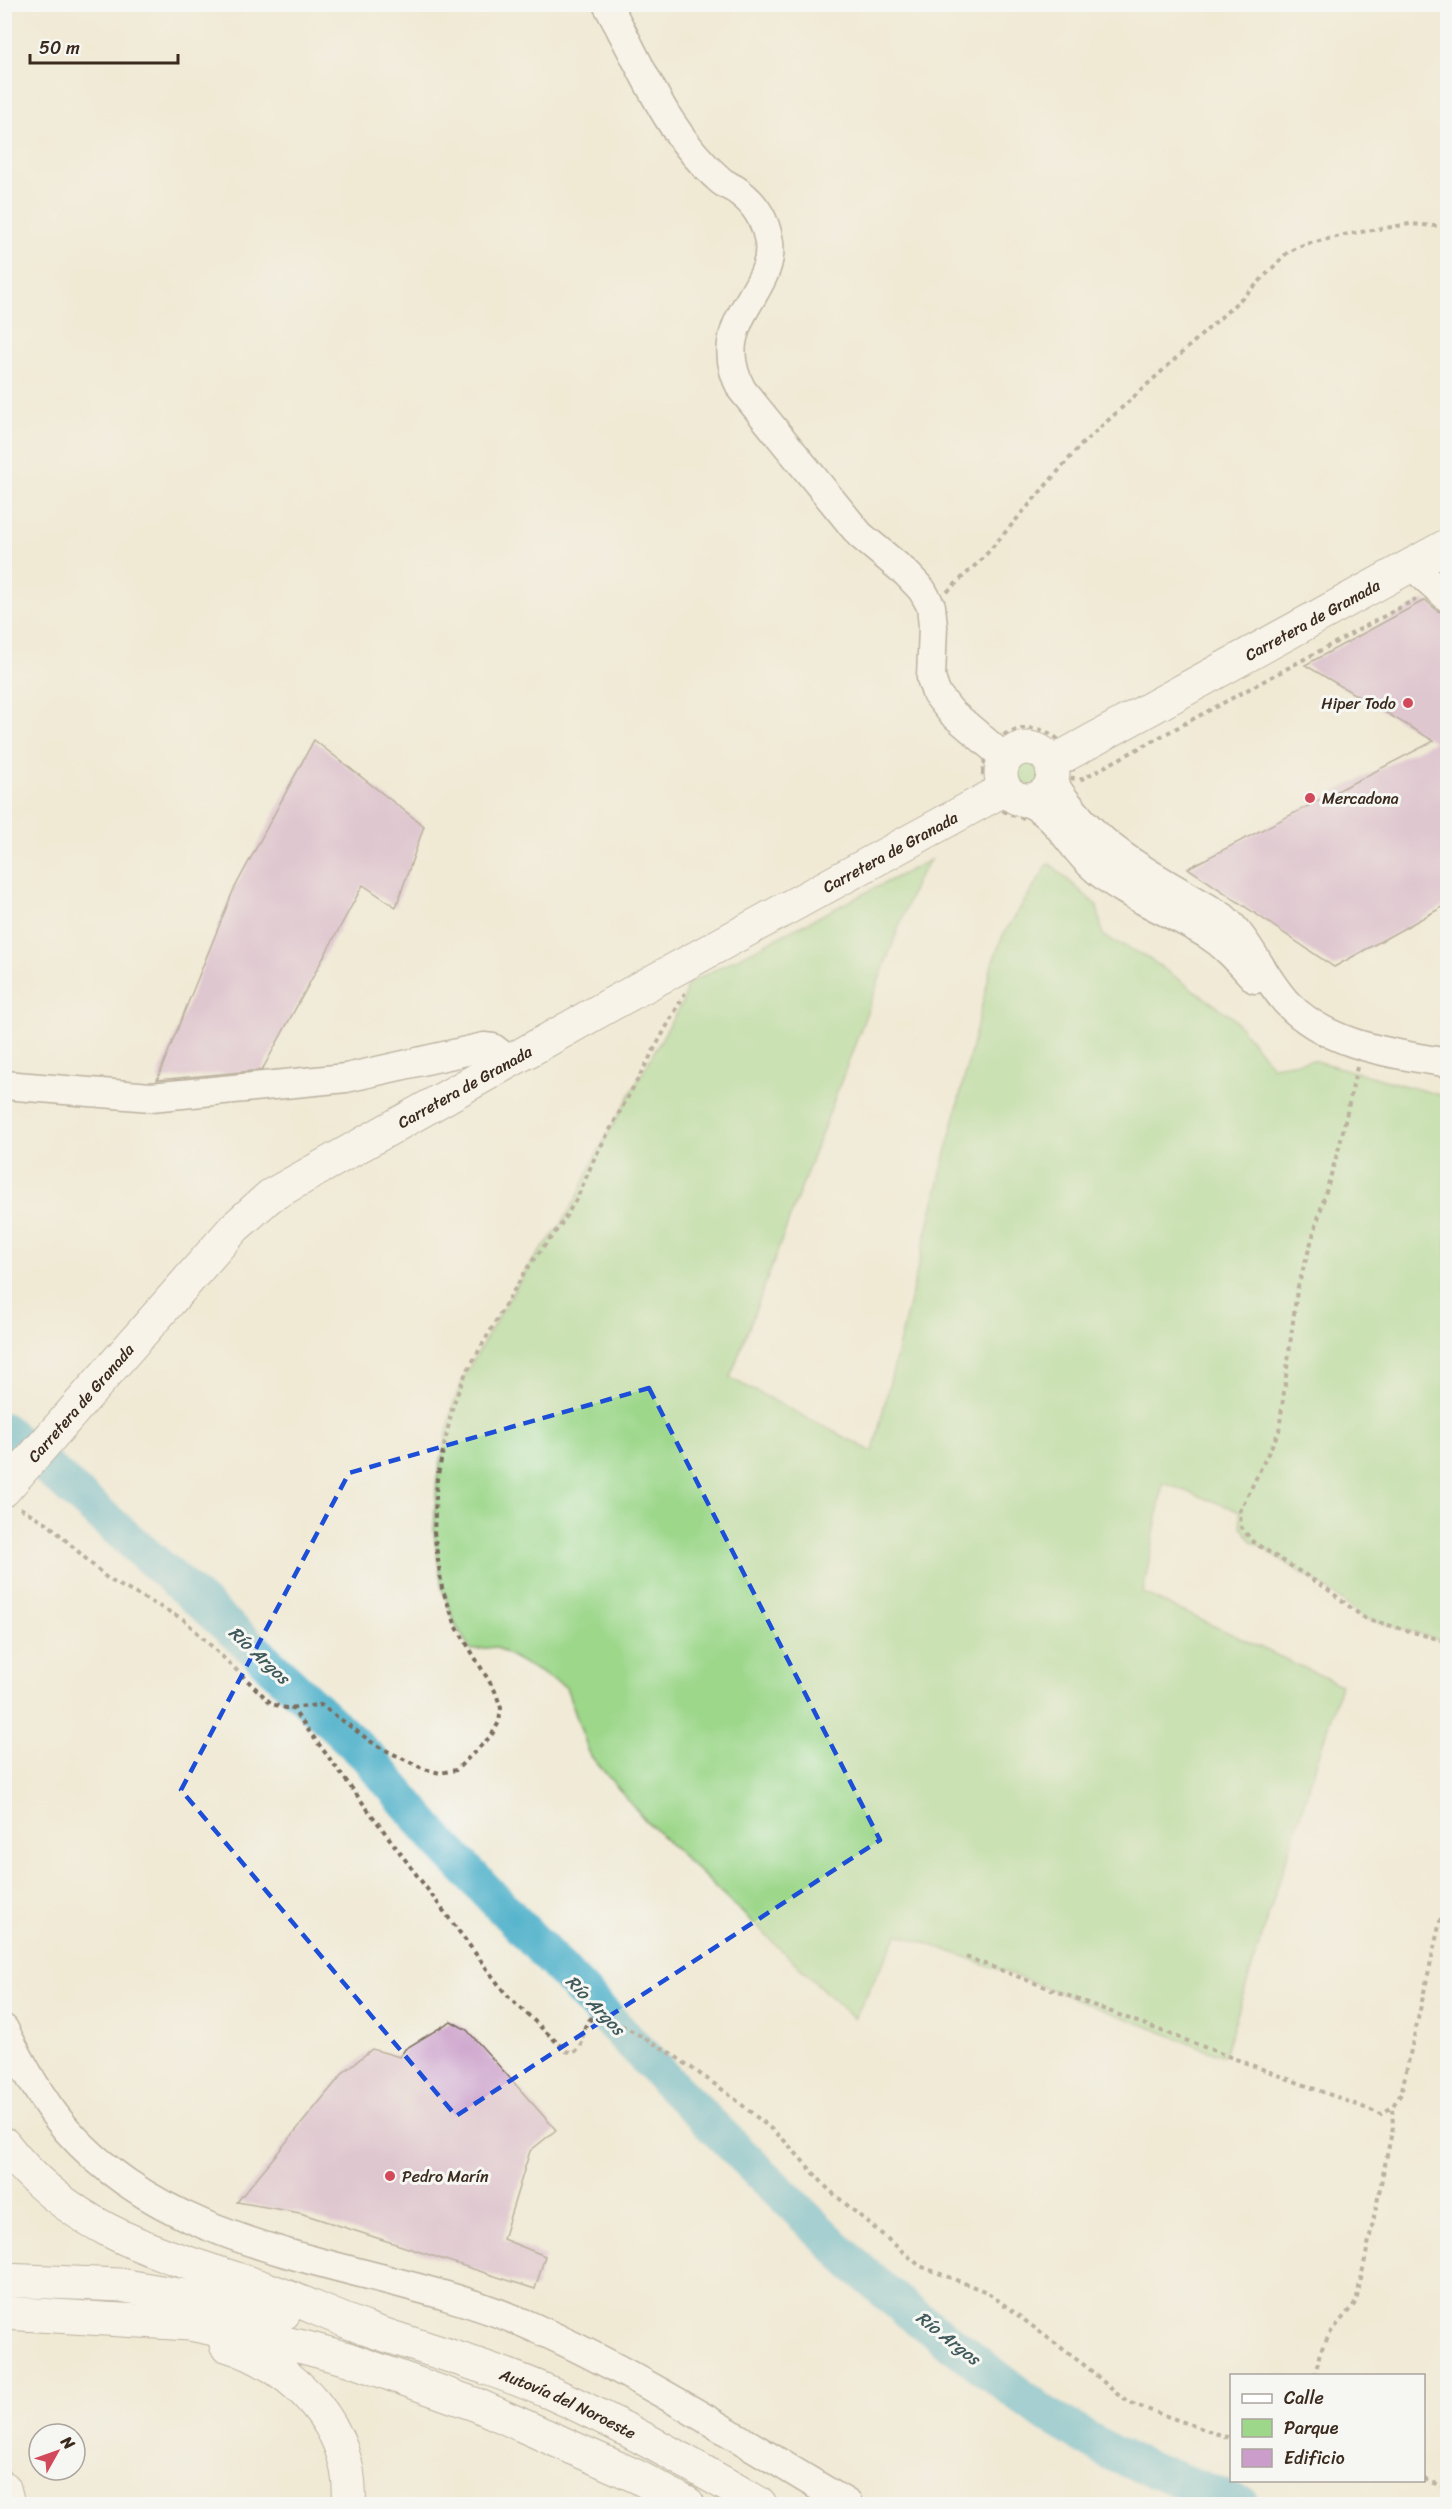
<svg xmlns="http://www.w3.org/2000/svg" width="1452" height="2509" font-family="Sriracha,sans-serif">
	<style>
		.green { fill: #9cd78a; stroke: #6c8054; stroke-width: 1.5 }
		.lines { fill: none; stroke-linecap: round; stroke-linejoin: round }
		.river { stroke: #4aafc9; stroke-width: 36 }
		.building { fill: #ca9dca }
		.minor-casing { stroke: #7a6d5e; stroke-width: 31 }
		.major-casing { stroke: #7a6d5e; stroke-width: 35 }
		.highway-casing { stroke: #7a6d5e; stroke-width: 35 }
		.path { stroke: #7a6d5e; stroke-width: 4; stroke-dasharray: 4.5 4.5; stroke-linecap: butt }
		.minor { stroke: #fff; stroke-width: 28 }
		.major { stroke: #fff; stroke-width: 33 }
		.highway { stroke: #fff; stroke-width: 33 }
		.marked { fill: none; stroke: #1d4ed8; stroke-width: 4.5; stroke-dasharray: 12 8; stroke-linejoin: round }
		.poi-dot { fill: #d1495b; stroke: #f6f6f2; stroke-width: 2 }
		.labels { text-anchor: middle; stroke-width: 6; stroke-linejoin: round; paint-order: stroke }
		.street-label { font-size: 16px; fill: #3b2a1e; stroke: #f6f6f2 }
		.poi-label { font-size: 16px; fill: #3b2a1e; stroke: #f6f6f2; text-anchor: start }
		.water-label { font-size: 18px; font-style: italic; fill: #40595a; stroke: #f6f6f2 }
	</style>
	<rect width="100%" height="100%" fill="#f6f6f2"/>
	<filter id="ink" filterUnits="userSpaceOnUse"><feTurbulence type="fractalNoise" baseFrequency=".0167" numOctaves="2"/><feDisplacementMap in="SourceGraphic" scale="12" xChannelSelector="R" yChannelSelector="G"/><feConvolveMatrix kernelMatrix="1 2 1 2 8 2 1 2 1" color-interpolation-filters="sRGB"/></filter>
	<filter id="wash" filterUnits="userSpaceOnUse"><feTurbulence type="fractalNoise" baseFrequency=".008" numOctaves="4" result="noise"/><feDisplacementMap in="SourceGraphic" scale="24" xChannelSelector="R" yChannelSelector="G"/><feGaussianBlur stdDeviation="1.35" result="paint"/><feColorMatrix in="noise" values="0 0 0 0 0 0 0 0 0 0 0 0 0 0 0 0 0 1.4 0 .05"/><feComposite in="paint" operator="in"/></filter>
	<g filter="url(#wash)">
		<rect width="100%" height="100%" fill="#f0ead6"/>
		<path class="green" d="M 1028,752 L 1041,757 L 1042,790 L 1029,796 L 1006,781 C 1006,766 1011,754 1028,752 Z
			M 930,860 L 916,881 L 730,1378 L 873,1452 L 992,964 L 1003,935 L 1049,863 L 1097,906 L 1103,936 L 1147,957 L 1232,1017 L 1272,1066 L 1312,1060 L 1447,1097 L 1447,1642 L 1364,1618 L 1326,1588 L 1253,1542 L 1241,1527 L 1240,1511 L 1163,1483 L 1143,1593 L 1341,1685 L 1224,2056 L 966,1957 L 898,1934 L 854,2019 L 646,1821 L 590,1755 L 566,1687 L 495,1647 L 471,1650 L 456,1626 L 442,1588 L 434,1532 L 437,1479 L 453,1405 L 465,1375 L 505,1305 L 530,1264 L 560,1226 L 577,1198 L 595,1157 L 684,999 L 687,984 Z"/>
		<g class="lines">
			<path class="river" d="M 4,1430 L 248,1644 L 367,1756 L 435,1837 L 676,2090 L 852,2263 L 903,2307 L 1044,2413 L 1117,2456 L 1241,2504"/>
		</g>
		<g id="blocks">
			<path class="building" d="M 1425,600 L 1438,611 L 1448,614 L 1448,904 L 1334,967 L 1188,868 L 1434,741 L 1305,665 Z
				M 314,740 L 424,826 L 396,907 L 363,885 L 262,1070 L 157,1080 L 233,891 Z
				M 451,2021 L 467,2030 L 556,2130 L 530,2151 L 503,2239 L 545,2256 L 535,2289 L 300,2213 L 237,2202 L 344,2072 L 372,2049 L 400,2057 L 405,2049 Z"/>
		</g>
	</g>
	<g filter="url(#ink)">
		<use href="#blocks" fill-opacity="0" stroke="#7a6d5e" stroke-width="1.5"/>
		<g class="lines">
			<g class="minor-casing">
				<path id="minor" d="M 607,4 C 641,64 666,134 720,180 C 725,185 733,187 739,192 C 754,203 764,218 768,237 C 781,291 704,320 742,390 L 860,535 L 906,573 L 922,590 L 931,606 L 933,626 L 931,678 L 936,693 L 951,712 L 1006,759
					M 1411,565 L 1448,598
					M 1054,778 C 1055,790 1063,797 1070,806 C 1109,857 1169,884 1223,917 C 1250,941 1262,975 1286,1002 C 1327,1046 1391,1053 1448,1063
					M 1025,801 C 1055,813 1068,843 1090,864 C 1123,896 1170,911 1208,935 C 1227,947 1240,963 1255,979
					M 4,1085 L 151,1097 L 346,1078 L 484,1047 L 493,1048 L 510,1061
					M 4,2029 C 22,2064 41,2100 67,2130 C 182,2261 376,2260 526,2324 C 638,2373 743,2442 848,2504"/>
			</g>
			<g class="major-casing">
				<g id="major">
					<circle cx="1027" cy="774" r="26"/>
					<path id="s1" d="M 1051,763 L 1448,545"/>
					<path id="s2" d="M 4,1490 L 234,1228 L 270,1196 L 608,1006 L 1005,789"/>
				</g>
			</g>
			<g class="highway-casing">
				<g id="highway">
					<path id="s3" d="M 4,2144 C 75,2236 167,2255 270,2290 C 303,2302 334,2317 367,2329 C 428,2350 492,2367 551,2393 C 623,2425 692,2465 760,2504"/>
					<path d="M 4,2280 L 120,2285 L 284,2313"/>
					<path d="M 4,2313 L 190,2324 L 303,2347 L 348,2359 L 477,2405 L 638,2477 L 688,2504"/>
					<path d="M 226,2345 C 295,2366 354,2428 349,2504"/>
					<path d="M 4,2488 L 8,2504"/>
				</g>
			</g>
			<path class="path" d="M 947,592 L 983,558 L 1080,446 L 1255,286 L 1288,252 L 1303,245 L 1348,234 L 1410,224 L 1448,227
				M983 773a45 45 0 1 1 90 0a45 45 0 1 1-90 0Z
				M 1080,780 L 1416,599
				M 1357,1067 L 1340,1144 L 1297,1290 L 1279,1431 L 1240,1511 L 1241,1527 L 1253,1542 L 1326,1588 L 1364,1618 L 1448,1642
				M 20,1508 L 47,1523 L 108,1579 L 183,1619 L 272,1704 L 286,1708 L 321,1705 L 377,1746 L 424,1769 L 440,1773 L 456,1770 L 491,1736 L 499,1722 L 501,1708 L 495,1691 L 456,1626 L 442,1588 L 434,1532 L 437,1479 L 453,1405 L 465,1375 L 505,1305 L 530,1264 L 560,1226 L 577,1198 L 595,1157 L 685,993
				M 291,1707 L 505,1993 L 566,2051 L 573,2053 L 580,2048 C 585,2035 581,2022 596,2016 L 623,2026 L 669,2052 L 730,2095 L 782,2138 L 829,2190 L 920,2266 L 987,2292 L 1088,2368 L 1117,2394 L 1135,2405 L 1232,2439
				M 966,1957 L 1381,2114 L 1392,2107 L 1401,2094 L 1448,1886
				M 1315,2376 L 1320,2352 L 1331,2332 L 1356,2302 L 1393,2127 L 1392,2107
				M 1424,2479 L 1448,2489"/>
			<use href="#minor" class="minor"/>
			<use href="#major" class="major"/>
			<use href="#highway" class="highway"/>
		</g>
	</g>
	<path d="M0 0H1452V2509H0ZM 649,1388 L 880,1840 L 456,2116 L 181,1790 L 349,1473 Z" fill="#f0ead6" fill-opacity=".55" fill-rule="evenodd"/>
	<path class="marked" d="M 649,1388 L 880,1840 L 456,2116 L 181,1790 L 349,1473 Z"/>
	<g class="poi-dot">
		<circle cx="1408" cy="703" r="6"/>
		<circle cx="1310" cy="798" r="6"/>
		<circle cx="390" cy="2176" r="6"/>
	</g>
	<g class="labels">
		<g class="street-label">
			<text dy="6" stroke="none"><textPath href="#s1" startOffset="298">Carretera de Granada</textPath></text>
			<text dy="6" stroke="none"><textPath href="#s2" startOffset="1106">Carretera de Granada</textPath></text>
			<text dy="6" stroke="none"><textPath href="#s2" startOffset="620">Carretera de Granada</textPath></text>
			<text dy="6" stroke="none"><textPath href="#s2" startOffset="116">Carretera de Granada</textPath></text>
			<text dy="6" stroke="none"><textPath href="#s3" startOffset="628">Autovía del Noroeste</textPath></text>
		</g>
		<g class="poi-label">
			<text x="1396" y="709" text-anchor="end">Hiper Todo</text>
			<text x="1322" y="804">Mercadona</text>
			<text x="402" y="2182">Pedro Marín</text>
		</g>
		<g class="water-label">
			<text transform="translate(259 1655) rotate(43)" y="6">Río Argos</text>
			<text transform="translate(595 2005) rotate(46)" y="6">Río Argos</text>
			<text transform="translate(948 2338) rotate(38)" y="6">Río Argos</text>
		</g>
	</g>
	<rect width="1452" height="2509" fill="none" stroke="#f6f6f2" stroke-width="24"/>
	<rect x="1230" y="2374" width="195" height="108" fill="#f6f6f2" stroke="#aba49d" stroke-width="1.5"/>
	<rect x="1242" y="2394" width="30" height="9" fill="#ffffff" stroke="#aba49d" stroke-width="1.5"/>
	<text x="1284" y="2404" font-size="18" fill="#3b2a1e">Calle</text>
	<rect x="1242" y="2419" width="30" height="18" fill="#9cd78a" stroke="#aba49d" stroke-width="1.5"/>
	<text x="1284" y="2434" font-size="18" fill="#3b2a1e">Parque</text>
	<rect x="1242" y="2449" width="30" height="18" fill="#ca9dca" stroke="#aba49d" stroke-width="1.5"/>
	<text x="1284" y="2464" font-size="18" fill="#3b2a1e">Edificio</text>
	<g transform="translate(57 2452) rotate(50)"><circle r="28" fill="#f6f6f2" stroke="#aba49d" stroke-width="1.5"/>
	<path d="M0-4.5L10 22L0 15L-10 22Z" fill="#d1495b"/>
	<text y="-9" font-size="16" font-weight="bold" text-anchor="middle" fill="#3b2a1e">N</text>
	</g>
	<path d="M30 54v9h148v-9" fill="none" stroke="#3b2a1e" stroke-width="3"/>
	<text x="39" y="54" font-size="18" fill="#3b2a1e" stroke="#f6f6f2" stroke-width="4.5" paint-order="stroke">50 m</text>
</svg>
